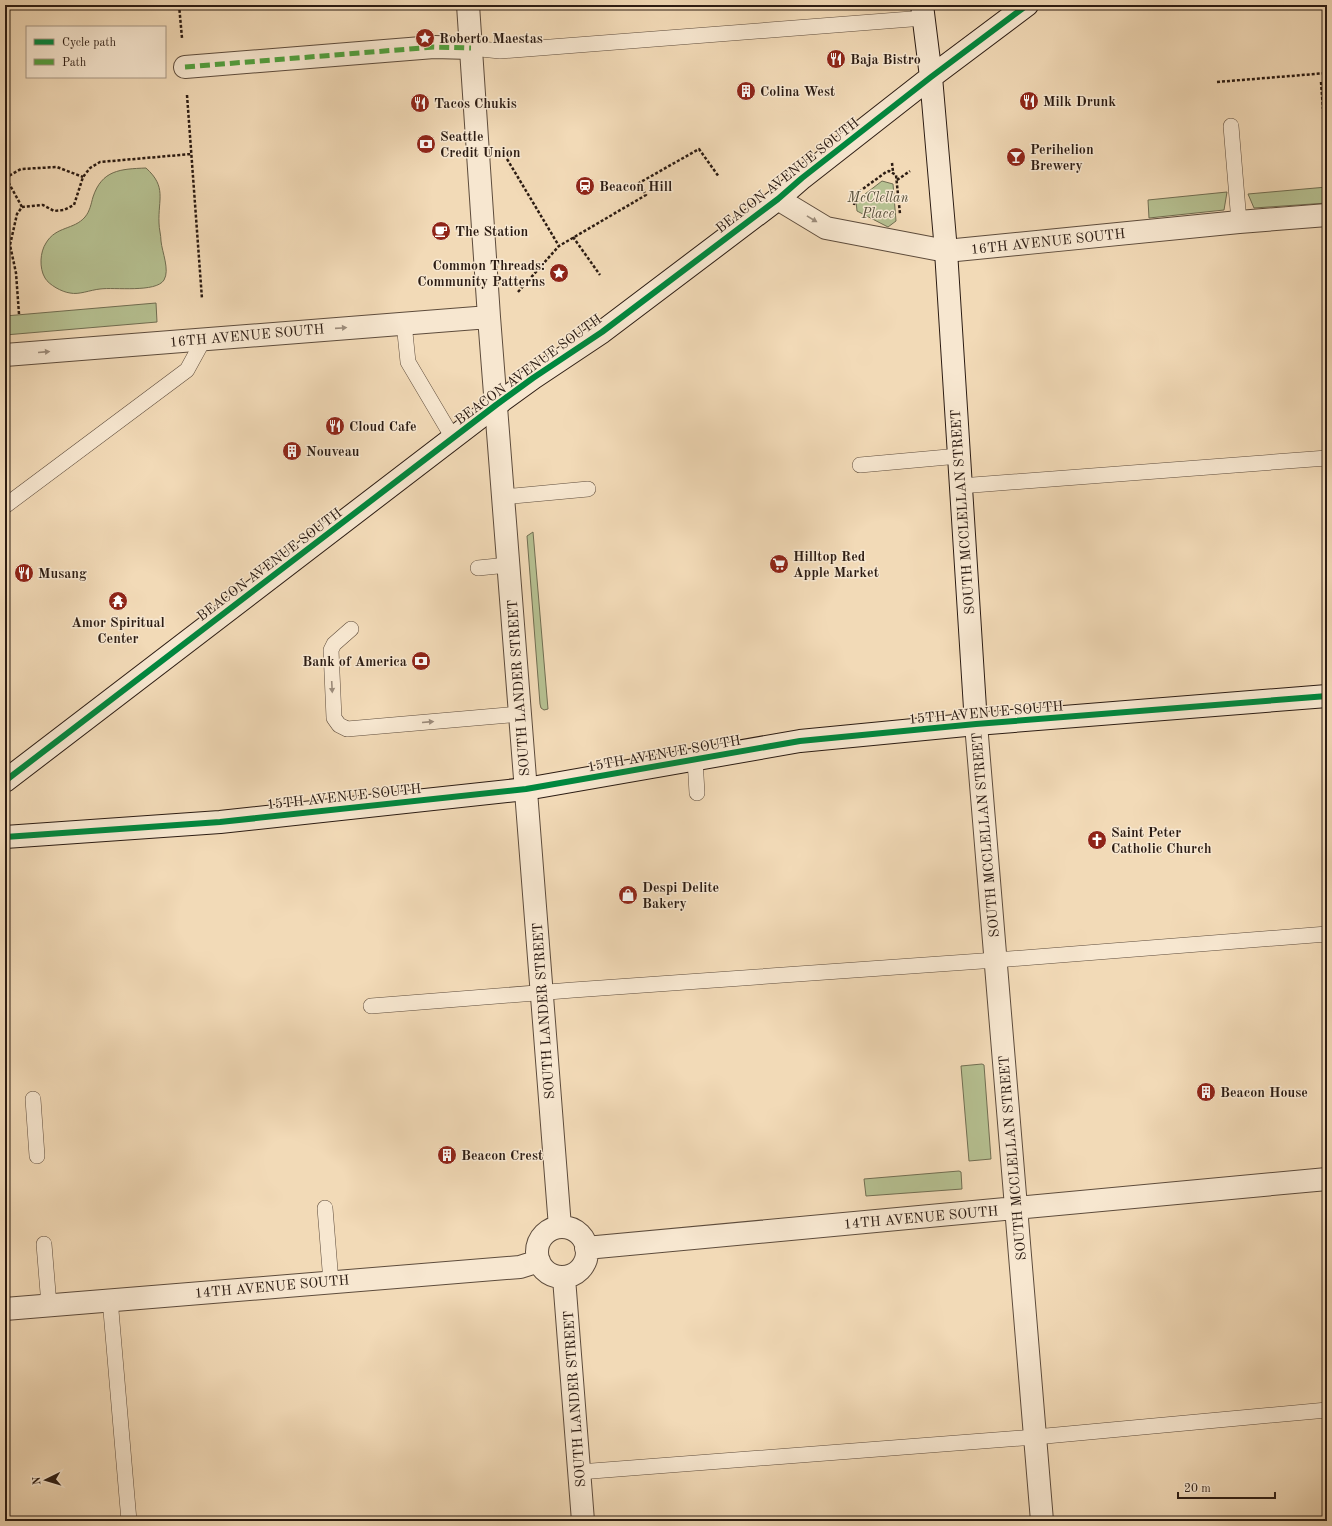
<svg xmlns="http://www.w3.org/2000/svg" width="1332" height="1526" font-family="'Old Standard TT',serif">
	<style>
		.green { fill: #b6c192; stroke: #716e52 }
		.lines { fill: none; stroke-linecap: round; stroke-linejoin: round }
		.lane-casing { stroke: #5e4c3c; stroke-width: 16 }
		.street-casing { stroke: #5e4c3c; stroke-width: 24 }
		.secondary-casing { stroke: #2c1c13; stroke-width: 24 }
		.path { stroke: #2c1c13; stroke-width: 2.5; stroke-dasharray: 3 2; stroke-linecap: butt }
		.lane { stroke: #f7e7d0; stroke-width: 15 }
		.street { stroke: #f7e7d0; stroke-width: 22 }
		.secondary { stroke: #f7e7d0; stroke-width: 22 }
		.quiet { stroke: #51a13f; stroke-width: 5; stroke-dasharray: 10 5; stroke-linecap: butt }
		.cycleway-casing { stroke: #f7e7d0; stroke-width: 8 }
		.cycleway { stroke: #00873e; stroke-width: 6 }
		.oneway { fill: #9c8c7b }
		.labels { text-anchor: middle; stroke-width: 3; stroke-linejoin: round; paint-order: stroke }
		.poi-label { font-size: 14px; font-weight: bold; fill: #2c1c13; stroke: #f7e7d0; text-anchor: start }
		.street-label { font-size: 14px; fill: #2c1c13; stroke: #f7e7d0 }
		.park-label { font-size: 14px; font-style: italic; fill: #554e39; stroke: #f7e7d0 }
	</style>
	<rect width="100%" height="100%" fill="#f2dab7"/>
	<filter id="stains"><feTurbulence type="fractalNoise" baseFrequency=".005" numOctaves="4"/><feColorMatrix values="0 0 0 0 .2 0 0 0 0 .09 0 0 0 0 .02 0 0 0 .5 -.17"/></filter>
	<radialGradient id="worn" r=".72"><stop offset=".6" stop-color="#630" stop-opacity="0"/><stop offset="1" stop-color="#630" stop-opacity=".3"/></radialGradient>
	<path class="green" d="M 146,168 C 167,187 158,199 159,223 C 159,229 161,235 161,241 C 162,252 170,270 164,280 C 156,293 114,287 100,289 C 90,290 79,295 70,293 C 62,292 49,285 45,278 C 39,268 40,252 46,243 C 56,226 74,230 85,217 C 90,211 91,204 93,197 C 102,170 120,169 146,168 Z
		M 882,181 L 893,184 L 896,221 L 888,227 L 857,211 L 856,201 Z
		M 1327,187 L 1327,203 L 1254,208 L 1248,194 Z
		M 1227,192 L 1224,210 L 1149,218 L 1148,200 Z
		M 156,303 L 157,322 L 5,335 L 5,316 Z
		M 533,532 L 548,709 L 544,710 L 541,708 L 540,704 L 527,536 Z
		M 982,1064 L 984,1065 L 991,1159 L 969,1161 L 961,1066 Z
		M 959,1171 L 961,1172 L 962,1189 L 866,1196 L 864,1179 Z"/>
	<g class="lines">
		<g class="lane-casing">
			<path id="lane" d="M 471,48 L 500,51 L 924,18
				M 1231,126 L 1239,222
				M 404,323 L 408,362 L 453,438
				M 860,465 L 959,456
				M 960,486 L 1327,458
				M 503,497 L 588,489
				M 5,506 L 187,370 L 204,339
				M 478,568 L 508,565
				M 351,629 L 334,644 L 331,650 L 334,718 L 339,725 L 347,729 L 520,714
				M 695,759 L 697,793
				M 371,1006 L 573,990 L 996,960 L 1327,934
				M 33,1099 L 37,1156
				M 325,1208 L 331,1282
				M 44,1244 L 49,1305
				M 110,1299 L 129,1521
				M 579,1472 L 1035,1437 L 1327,1410"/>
		</g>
		<g class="street-casing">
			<path id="street" d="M 468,5 L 489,317 L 560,1227
				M 185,67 L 434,47 L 471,48
				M 778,199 L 826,228 L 946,251 L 1239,222 L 1327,215
				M 5,355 L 489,317
				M 976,724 L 1042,1521
				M537 1252a25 25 0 1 1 50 0a25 25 0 1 1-50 0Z
				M 586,1248 L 1327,1179
				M 564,1278 L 583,1521
				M 5,1309 L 520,1267 L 539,1261"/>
		</g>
		<g class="secondary-casing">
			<path id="secondary" d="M 922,5 L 931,77 L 946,251 L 976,724
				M 5,781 L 496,405 L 533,378 L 602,332 L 778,199 L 802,178 L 931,77 L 1027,5
				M 5,837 L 220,822 L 526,789 L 800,741 L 976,724 L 1327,696"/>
		</g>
		<path class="path" d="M 179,5 L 182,38
			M 1217,82 L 1327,73
			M 1321,82 L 1323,109
			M 187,95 L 202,299
			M 507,159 L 559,246
			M 892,163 L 893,172
			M 5,178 L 21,169 L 57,167 L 83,177
			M 6,178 L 22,207
			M 897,180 L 910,171
			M 854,205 L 856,194 L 886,172 L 889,171 L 896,175 L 900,214
			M 573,237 L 600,275
			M 518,292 L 559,246 L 646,195 L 639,183 L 699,149 L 719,177
			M 19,314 L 16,273 L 10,245 L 17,214 L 22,207 L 43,205 L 54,211 L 64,210 L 74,205 L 83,177 L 90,168 L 100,162 L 191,154"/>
		<use href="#lane" class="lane"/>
		<use href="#street" class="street"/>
		<use href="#secondary" class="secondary"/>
		<path class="quiet" d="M 185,67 L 434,47 L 471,48"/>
		<g class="cycleway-casing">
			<path id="cycleway" d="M 5,781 L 496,405 L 533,378 L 602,332 L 778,199 L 802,178 L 931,77 L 1027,5
				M 5,837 L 220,822 L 526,789 L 800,741 L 976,724 L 1327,696"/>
		</g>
		<use href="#cycleway" class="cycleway"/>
	</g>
	<defs><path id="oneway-solid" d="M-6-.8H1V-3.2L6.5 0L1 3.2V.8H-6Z"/></defs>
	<g class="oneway">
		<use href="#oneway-solid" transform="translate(812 219) rotate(31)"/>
		<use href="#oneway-solid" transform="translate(341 328) rotate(-4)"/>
		<use href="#oneway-solid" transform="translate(44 352) rotate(-5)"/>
		<use href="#oneway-solid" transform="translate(332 687) rotate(87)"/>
		<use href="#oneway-solid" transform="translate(428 722) rotate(-5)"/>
	</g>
	<defs>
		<g id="sight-disc" transform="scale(1)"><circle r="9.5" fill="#8f2418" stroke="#f7e7d0"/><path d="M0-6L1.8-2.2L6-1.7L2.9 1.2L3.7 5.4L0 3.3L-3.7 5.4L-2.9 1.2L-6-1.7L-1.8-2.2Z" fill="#fff"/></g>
		<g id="restaurant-disc" transform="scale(1)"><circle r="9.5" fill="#8f2418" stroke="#f7e7d0"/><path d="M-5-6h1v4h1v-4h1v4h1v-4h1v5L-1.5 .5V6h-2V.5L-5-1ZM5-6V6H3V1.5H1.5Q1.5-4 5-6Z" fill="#fff"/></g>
		<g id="building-disc" transform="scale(1)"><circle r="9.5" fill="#8f2418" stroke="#f7e7d0"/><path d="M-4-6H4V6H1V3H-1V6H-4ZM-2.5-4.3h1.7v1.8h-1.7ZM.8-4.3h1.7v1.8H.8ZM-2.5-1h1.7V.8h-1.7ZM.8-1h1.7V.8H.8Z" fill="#fff"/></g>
		<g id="bank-disc" transform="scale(1)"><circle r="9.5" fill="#8f2418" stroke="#f7e7d0"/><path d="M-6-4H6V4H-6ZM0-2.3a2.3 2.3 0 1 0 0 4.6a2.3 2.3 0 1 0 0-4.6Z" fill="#fff"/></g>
		<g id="bar-disc" transform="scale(1)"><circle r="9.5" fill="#8f2418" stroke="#f7e7d0"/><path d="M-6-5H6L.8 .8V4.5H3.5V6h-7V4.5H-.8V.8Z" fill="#fff"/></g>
		<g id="station-disc" transform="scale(1)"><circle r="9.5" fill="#8f2418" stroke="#f7e7d0"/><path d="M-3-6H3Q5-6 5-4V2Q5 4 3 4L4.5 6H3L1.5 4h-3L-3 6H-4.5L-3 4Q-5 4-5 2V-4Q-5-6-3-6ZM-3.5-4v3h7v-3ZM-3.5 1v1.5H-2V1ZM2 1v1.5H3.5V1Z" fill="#fff"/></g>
		<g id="cafe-disc" transform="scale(1)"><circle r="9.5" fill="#8f2418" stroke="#f7e7d0"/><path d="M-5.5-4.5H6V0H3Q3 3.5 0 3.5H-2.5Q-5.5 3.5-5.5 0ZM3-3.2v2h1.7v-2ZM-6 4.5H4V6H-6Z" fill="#fff"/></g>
		<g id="supermarket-disc" transform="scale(1)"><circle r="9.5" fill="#8f2418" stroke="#f7e7d0"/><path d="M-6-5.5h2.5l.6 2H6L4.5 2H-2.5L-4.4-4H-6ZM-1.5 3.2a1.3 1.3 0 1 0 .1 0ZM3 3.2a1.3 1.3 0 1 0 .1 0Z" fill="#fff"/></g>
		<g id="temple-disc" transform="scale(1)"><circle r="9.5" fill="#8f2418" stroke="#f7e7d0"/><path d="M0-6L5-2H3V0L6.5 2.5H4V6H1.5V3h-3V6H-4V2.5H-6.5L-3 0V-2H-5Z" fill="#fff"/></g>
		<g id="church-disc" transform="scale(1)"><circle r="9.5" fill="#8f2418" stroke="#f7e7d0"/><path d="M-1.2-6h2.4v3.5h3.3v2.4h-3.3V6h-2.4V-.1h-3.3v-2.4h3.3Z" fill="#fff"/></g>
		<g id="shop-disc" transform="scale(1)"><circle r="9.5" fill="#8f2418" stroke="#f7e7d0"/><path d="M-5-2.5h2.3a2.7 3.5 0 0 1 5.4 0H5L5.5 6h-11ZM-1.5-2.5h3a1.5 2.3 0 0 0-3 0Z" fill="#fff"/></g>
	</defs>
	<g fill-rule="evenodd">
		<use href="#sight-disc" x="425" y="38"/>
		<use href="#restaurant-disc" x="836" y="59"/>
		<use href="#building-disc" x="746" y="91"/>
		<use href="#restaurant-disc" x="1029" y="101"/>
		<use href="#restaurant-disc" x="420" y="103"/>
		<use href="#bank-disc" x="426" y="144"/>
		<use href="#bar-disc" x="1016" y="157"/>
		<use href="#station-disc" x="585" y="186"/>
		<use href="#cafe-disc" x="441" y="231"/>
		<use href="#sight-disc" x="559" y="273"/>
		<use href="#restaurant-disc" x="335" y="426"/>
		<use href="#building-disc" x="292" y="451"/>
		<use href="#supermarket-disc" x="779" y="564"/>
		<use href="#restaurant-disc" x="24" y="573"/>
		<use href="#temple-disc" x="118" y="601"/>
		<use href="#bank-disc" x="421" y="661"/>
		<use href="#church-disc" x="1097" y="840"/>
		<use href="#shop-disc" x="628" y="895"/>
		<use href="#building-disc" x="1206" y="1092"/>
		<use href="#building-disc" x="447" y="1155"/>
	</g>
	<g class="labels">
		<g class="poi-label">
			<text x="439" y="43">Roberto Maestas</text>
			<text x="850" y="64">Baja Bistro</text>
			<text x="760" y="96">Colina West</text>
			<text x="1043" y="106">Milk Drunk</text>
			<text x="434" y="108">Tacos Chukis</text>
			<text x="440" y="141">Seattle<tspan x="440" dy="16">Credit Union</tspan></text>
			<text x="1030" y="154">Perihelion<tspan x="1030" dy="16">Brewery</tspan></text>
			<text x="599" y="191">Beacon Hill</text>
			<text x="455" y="236">The Station</text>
			<text x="545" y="270" text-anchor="end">Common Threads:<tspan x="545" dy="16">Community Patterns</tspan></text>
			<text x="349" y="431">Cloud Cafe</text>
			<text x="306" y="456">Nouveau</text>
			<text x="793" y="561">Hilltop Red<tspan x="793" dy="16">Apple Market</tspan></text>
			<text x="38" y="578">Musang</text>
			<text x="118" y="627" text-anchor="middle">Amor Spiritual<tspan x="118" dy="16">Center</tspan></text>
			<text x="407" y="666" text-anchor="end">Bank of America</text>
			<text x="1111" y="837">Saint Peter<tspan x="1111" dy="16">Catholic Church</tspan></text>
			<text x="642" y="892">Despi Delite<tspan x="642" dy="16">Bakery</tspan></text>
			<text x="1220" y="1097">Beacon House</text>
			<text x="461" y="1160">Beacon Crest</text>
		</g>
		<g class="street-label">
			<text transform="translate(787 175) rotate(-38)" y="5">BEACON AVENUE SOUTH</text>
			<text transform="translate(1048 241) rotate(-6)" y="5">16TH AVENUE SOUTH</text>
			<text transform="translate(247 335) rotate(-5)" y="5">16TH AVENUE SOUTH</text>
			<text transform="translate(528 369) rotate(-36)" y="5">BEACON AVENUE SOUTH</text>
			<text transform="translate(962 512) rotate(-94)" y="5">SOUTH MCCLELLAN STREET</text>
			<text transform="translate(269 564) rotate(-37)" y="5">BEACON AVENUE SOUTH</text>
			<text transform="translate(518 688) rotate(-94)" y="5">SOUTH LANDER STREET</text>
			<text transform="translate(986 712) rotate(-5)" y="5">15TH AVENUE SOUTH</text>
			<text transform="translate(664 753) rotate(-10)" y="5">15TH AVENUE SOUTH</text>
			<text transform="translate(344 796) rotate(-6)" y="5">15TH AVENUE SOUTH</text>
			<text transform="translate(985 835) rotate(-95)" y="5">SOUTH MCCLELLAN STREET</text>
			<text transform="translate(543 1011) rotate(-94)" y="5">SOUTH LANDER STREET</text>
			<text transform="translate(1012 1158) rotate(-95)" y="5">SOUTH MCCLELLAN STREET</text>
			<text transform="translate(921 1217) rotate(-5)" y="5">14TH AVENUE SOUTH</text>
			<text transform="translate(272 1286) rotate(-5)" y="5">14TH AVENUE SOUTH</text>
			<text transform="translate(574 1399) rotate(-94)" y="5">SOUTH LANDER STREET</text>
		</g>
		<g class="park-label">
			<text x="878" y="202">McClellan<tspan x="878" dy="16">Place</tspan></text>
		</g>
	</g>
	<rect width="1332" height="1526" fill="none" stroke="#f2dab7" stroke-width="20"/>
	<rect x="6" y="6" width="1320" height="1514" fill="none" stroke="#2c1c13" stroke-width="2"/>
	<rect x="10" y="10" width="1312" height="1506" fill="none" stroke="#2c1c13"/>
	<rect x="26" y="26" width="140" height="52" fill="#f7e7d0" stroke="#a69684"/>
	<rect x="34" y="39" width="20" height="6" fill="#00873e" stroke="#a69684"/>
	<text x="62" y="46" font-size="12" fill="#2c1c13">Cycle path</text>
	<rect x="34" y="59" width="20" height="6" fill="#51a13f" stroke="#a69684"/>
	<text x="62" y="66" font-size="12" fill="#2c1c13">Path</text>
	<g transform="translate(46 1480) rotate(265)" stroke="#f7e7d0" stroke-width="3" paint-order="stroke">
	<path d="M0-3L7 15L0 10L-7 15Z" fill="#2c1c13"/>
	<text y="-6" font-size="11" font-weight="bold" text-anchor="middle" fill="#2c1c13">N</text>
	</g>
	<path d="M1178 1492v6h97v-6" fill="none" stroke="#2c1c13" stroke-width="2"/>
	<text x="1184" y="1492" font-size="12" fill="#2c1c13" stroke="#f7e7d0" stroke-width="3" paint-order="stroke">20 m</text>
	<rect width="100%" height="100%" filter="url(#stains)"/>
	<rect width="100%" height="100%" fill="url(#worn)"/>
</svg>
